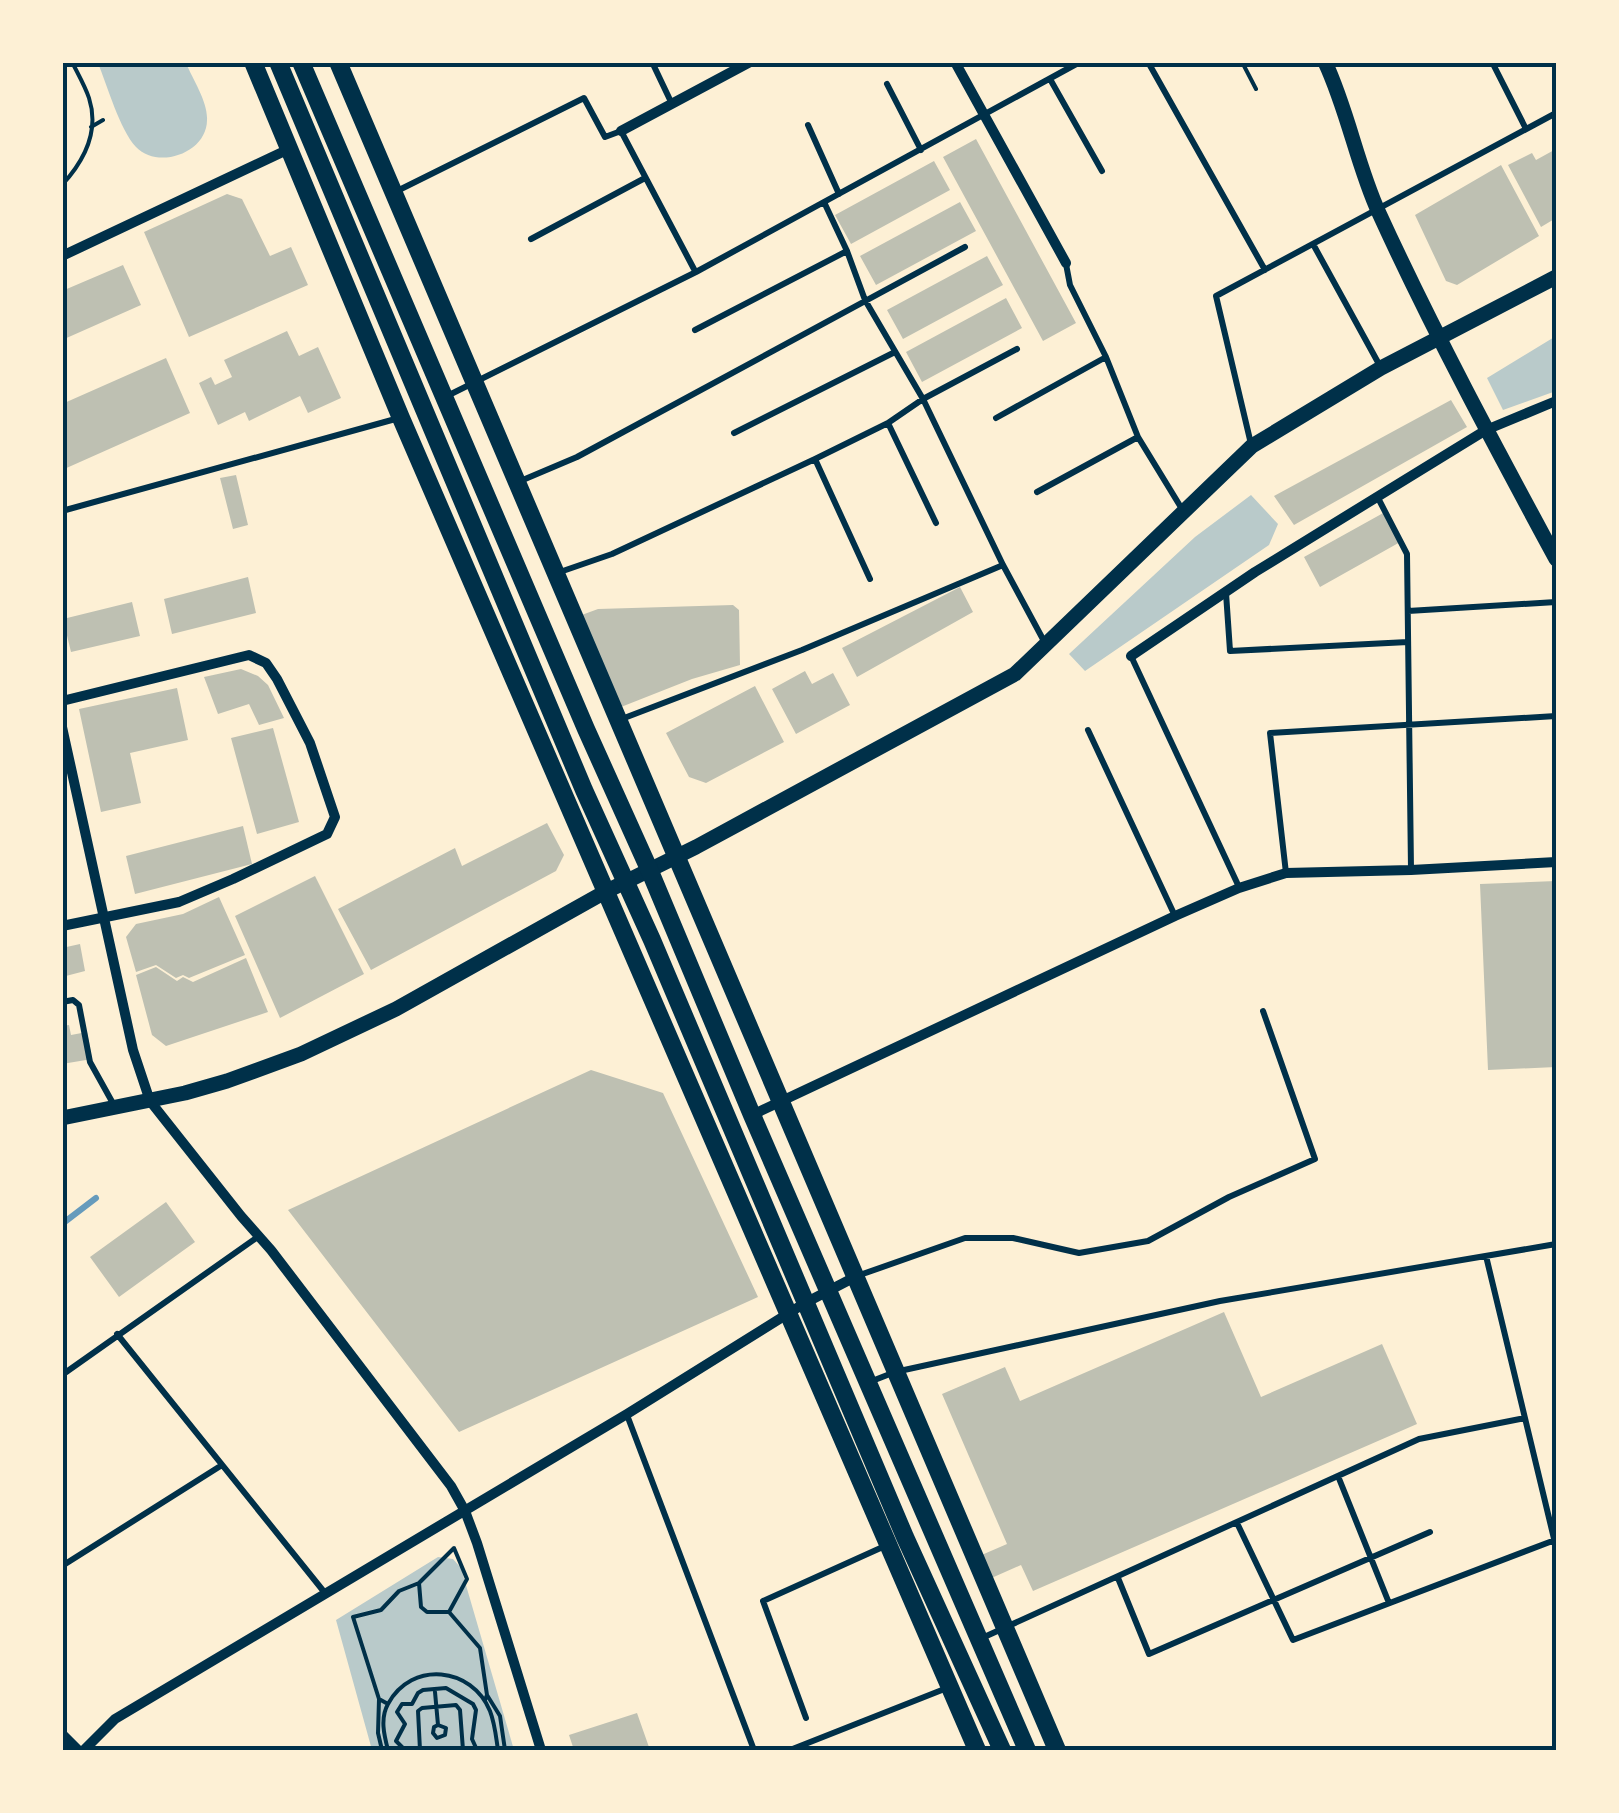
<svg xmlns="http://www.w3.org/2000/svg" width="1619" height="1813" font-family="'Zilla Slab',serif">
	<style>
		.green { fill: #b9caca }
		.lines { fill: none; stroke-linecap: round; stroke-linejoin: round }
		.stream { stroke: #669bbc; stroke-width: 6 }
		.building { fill: #bec0b2 }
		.path { stroke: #003049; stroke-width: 4 }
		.service { stroke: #003049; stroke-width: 6 }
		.minor { stroke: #003049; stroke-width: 10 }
		.tertiary { stroke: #003049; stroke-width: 15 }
		.primary { stroke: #003049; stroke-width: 18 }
		.neatline { fill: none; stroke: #003049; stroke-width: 4 }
	</style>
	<rect width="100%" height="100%" fill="#fdf0d5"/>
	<path class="green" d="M 98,63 L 186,63 C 193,80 208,102 207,120 C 207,153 158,170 136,147 C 120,130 107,85 98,63 Z
		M 1556,336 L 1556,391 L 1503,410 L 1487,378 Z
		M 1251,495 L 1278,524 L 1269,545 L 1085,671 L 1069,654 L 1195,537 Z
		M 438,1557 L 453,1559 L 461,1568 L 514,1750 L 372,1750 L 336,1620 Z"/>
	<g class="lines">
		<path class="stream" d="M 62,1224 L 96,1198"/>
	</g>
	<path class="building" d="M 976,139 L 1076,323 L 1043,341 L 943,157 Z
		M 1556,149 L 1556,218 L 1541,227 L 1508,165 L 1532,153 L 1536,160 Z
		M 934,161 L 950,190 L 851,244 L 835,215 Z
		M 1501,165 L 1539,236 L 1457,285 L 1446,281 L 1415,215 Z
		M 227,194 L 242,199 L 270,256 L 291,247 L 308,285 L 189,337 L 144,232 Z
		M 960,202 L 976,231 L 876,285 L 860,256 Z
		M 987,256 L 1003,285 L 903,339 L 887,310 Z
		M 123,265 L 141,305 L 62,340 L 62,291 Z
		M 1006,298 L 1022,328 L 922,382 L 906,352 Z
		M 287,331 L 299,356 L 318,347 L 341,398 L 308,413 L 300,396 L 249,421 L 245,412 L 218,425 L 199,383 L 211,377 L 215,385 L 232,377 L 224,360 Z
		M 166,358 L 190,413 L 62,470 L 62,404 Z
		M 1451,400 L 1467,427 L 1294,525 L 1274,496 Z
		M 236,475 L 248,525 L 233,529 L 220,478 Z
		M 1385,512 L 1402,541 L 1320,587 L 1304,557 Z
		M 248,577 L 256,613 L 172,634 L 164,599 Z
		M 960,587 L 973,612 L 857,677 L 842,648 Z
		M 132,602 L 140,636 L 71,652 L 63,619 Z
		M 733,605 L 739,610 L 740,665 L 692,679 L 621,707 L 579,616 L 598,609 Z
		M 241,669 L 258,676 L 268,685 L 284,718 L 259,725 L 249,704 L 218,714 L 204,677 Z
		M 805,671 L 812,684 L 833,673 L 850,705 L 796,734 L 772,689 Z
		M 755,686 L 784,742 L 706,783 L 689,777 L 666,733 Z
		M 177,688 L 188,740 L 130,753 L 141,803 L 101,812 L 79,709 Z
		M 273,728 L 299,822 L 257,834 L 231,738 Z
		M 547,823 L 564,855 L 556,871 L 371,970 L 338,909 L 455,848 L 462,866 Z
		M 243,826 L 252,864 L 135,894 L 126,856 Z
		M 315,876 L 364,974 L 280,1018 L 235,916 Z
		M 1556,881 L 1556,1067 L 1488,1070 L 1480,884 Z
		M 219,897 L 245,955 L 189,978 L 183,975 L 176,978 L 156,965 L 136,972 L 126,937 L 136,924 L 183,914 Z
		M 80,944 L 85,971 L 62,977 L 62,948 Z
		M 246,958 L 268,1012 L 166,1046 L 152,1035 L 136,975 L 156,967 L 177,981 L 183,977 L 193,982 Z
		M 69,1025 L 71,1035 L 87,1032 L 92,1059 L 62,1064 L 62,1026 Z
		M 591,1070 L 663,1093 L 758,1297 L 459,1432 L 288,1210 Z
		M 166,1202 L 195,1242 L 119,1297 L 90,1257 Z
		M 1224,1312 L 1261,1397 L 1382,1344 L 1417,1424 L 1033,1591 L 1021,1565 L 987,1580 L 977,1557 L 1007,1544 L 942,1394 L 1005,1367 L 1020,1401 Z
		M 637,1713 L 650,1750 L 574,1750 L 569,1735 Z"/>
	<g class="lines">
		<path class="path" d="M 1242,62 L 1256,89
			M 91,127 L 103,120
			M 62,185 C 84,161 100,132 89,98 C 85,86 78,74 72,62
			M 454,1548 L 467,1579 L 449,1612 L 427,1612 L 421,1607 L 419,1583 Z
			M 449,1612 L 480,1648 L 487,1695 L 485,1700
			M 435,1692 L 438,1725 L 434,1727 L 433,1733 L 437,1738 L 445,1735 L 446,1728 L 438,1725
			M 487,1695 L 500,1716 L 505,1750
			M 379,1699 L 378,1733 L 382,1750
			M 388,1704 L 379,1699 L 353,1617 L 381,1610 L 399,1591 L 419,1583
			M 388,1750 C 384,1735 380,1718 388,1704 C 412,1660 472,1667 490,1711 C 495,1724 496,1737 498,1750
			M 405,1750 L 396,1741 L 405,1724 L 397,1712 L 402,1704 L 412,1704 L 418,1693 L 423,1690 L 446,1688 L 473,1704 L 476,1710 L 472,1739 L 477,1750
			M 420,1750 L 418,1711 L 422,1708 L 456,1705 L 460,1710 L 463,1750"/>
		<path class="service" d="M 652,62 L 672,104
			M 1148,62 L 1265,270
			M 1492,62 L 1526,129
			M 1050,79 L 1102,171
			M 887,84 L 921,150
			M 808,125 L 839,194
			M 395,192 L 584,98 L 605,137 L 621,131 L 695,271
			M 824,202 L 847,251 L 865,300 L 923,399 L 1003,565 L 1045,643
			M 531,239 L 645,178
			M 1313,244 L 1380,366
			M 1066,264 L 1070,285 L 1106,357 L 1138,437 L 1182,509
			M 695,330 L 847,251
			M 445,397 L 696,272 L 1080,62
			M 996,418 L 1106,357
			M 888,423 L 936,523
			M 734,433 L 895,352
			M 1251,444 L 1216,296 L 1556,113
			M 815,459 L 870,579
			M 518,482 L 577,457 L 965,247
			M 1037,492 L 1138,437
			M 1377,496 L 1407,554 L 1411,869
			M 62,511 L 399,418
			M 557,573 L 612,554 L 815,459 L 888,423 L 923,399 L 1017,349
			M 1226,593 L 1230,651 L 1408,642
			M 1408,611 L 1556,602
			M 1131,656 L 1239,887
			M 619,720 L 802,650 L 1003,565
			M 1088,730 L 1175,916
			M 1286,873 L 1270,733 L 1556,716
			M 62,1002 L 73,1000 L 79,1005 L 90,1062 L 115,1107
			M 1486,1256 L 1556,1547
			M 857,1276 L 965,1238 L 1013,1238 L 1079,1253 L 1148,1241 L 1229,1197 L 1315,1159 L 1263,1011
			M 117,1334 L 325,1593
			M 62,1375 L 259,1236
			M 872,1381 L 895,1372 L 1220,1301 L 1556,1244
			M 627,1415 L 754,1750
			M 1338,1476 L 1389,1603
			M 1237,1523 L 1293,1640 L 1555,1540
			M 62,1566 L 222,1465
			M 1118,1578 L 1149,1654 L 1430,1532
			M 982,1638 L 1419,1439 L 1525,1418
			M 806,1718 L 763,1601 L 885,1546
			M 790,1750 L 947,1688"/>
		<path class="minor" d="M 955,62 L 1066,263
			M 621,131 L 750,62
			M 62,256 L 289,149
			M 1131,656 L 1255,572 L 1486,430 L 1556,401
			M 62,701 L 249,655 L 266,663 L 277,679 L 310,743 L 335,817 L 327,834 L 233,879 L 179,902 L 62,926
			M 62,727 L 133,1050 L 150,1101 L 241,1216 L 271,1250 L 451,1486 L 465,1511 L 477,1543 L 541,1750
			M 752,1115 L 1175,916 L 1239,888 L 1286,873 L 1411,870 L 1556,862
			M 62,1734 L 78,1750
			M 84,1750 L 115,1719 L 627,1414 L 805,1303 L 855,1277"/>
		<path class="tertiary" d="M 1325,62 C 1348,111 1357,165 1379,213 C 1433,331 1495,446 1556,559
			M 62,1118 L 185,1093 L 227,1081 L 301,1054 L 396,1009 L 605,892 L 696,847 L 1015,674 L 1252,446 L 1381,368 L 1556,277"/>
		<path class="primary" d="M 253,62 L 401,418 L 977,1750
			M 278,62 L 584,790 L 652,940 L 905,1537 L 1002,1750
			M 301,62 L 586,729 L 649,869 L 752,1115 L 1027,1750
			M 338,62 L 1057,1750"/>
	</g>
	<rect width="1619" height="1813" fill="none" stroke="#fdf0d5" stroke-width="130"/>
	<rect x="65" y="65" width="1489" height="1683" class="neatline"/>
</svg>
